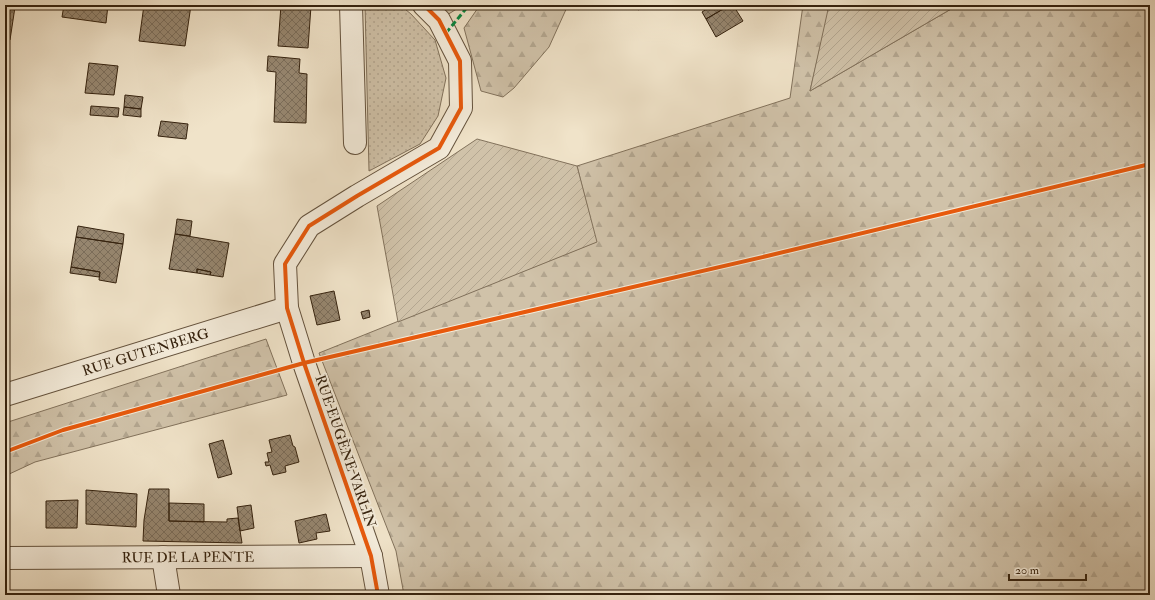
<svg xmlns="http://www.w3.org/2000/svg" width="1155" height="600" font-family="'IM FELL Double Pica',serif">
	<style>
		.grass { fill: url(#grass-dots); stroke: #82725c }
		.forest { fill: url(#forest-firs); stroke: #82725c }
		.park { fill: #d0c2a9; stroke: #82725c }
		.garden { fill: url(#garden-furrows); stroke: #82725c }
		.building { fill: url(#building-cross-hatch); stroke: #35220e }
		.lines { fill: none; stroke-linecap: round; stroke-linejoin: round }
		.minor-casing { stroke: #64523d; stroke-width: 24 }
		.minor { stroke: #f5eddc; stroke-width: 22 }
		.quiet { stroke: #00873e; stroke-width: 3; stroke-dasharray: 6 3; stroke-linecap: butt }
		.cycleway-casing { stroke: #f5eddc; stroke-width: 6 }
		.cycleway { stroke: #e8590c; stroke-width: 4 }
		.labels { text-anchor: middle; stroke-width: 4; stroke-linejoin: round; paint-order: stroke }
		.street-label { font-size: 14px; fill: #35220e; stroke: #f5eddc }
	</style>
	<defs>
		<pattern id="grass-dots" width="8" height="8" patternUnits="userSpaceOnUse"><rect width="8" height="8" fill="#d0c2a9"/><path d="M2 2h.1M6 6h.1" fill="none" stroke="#b3a690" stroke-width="1.8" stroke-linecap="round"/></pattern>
		<pattern id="forest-firs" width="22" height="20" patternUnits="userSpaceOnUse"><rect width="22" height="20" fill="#d0c2a9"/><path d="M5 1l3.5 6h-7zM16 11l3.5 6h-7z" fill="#b3a690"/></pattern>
		<pattern id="garden-furrows" width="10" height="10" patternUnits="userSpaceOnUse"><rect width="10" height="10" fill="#d0c2a9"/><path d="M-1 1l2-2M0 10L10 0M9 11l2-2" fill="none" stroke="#b3a690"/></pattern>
		<pattern id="building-cross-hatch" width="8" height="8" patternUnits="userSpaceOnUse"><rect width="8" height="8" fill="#96866f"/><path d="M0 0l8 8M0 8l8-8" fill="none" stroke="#7b6d5a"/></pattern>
	</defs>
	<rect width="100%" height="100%" fill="#f0e3c9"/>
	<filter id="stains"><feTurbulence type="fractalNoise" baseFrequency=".005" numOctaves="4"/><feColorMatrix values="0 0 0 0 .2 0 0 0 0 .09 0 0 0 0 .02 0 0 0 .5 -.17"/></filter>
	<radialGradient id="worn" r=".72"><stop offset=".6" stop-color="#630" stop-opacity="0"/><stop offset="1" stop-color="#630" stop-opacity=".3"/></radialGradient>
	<path class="grass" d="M 365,5 L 400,5 L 411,14 L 435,40 L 446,78 L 438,116 L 420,144 L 369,171 Z"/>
	<path class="forest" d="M 480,5 L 568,5 L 549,47 L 514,88 L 503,97 L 481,91 L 464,28 Z
		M 803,5 L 830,5 L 810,91 L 958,5 L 1150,5 L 1150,595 L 404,595 L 396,551 L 319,353 L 596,242 L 577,166 L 790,98 Z
		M 266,339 L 287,395 L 35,462 L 5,476 L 5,423 Z"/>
	<path class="park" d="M 424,5 L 463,5 L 439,20 Z"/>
	<path class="garden" d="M 829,5 L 958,5 L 810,91 Z
		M 477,139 L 577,166 L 597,242 L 398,322 L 377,206 Z"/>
	<path class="building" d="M 5,5 L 15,7 L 10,40 L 5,39 Z
		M 64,5 L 108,5 L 106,23 L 62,17 Z
		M 144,5 L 191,5 L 185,46 L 139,41 Z
		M 281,5 L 311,6 L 308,48 L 278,46 Z
		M 635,5 L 646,5 L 638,10 Z
		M 713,5 L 730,5 L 706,19 L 702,12 Z
		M 730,5 L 733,5 L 743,21 L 716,37 L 706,19 Z
		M 268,56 L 300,59 L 299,73 L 307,74 L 306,123 L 274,122 L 276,72 L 267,71 Z
		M 89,63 L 118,66 L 114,95 L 85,93 Z
		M 125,95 L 143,97 L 141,109 L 124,107 Z
		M 91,106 L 119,108 L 118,117 L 90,115 Z
		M 124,107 L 141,109 L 141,117 L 123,115 Z
		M 161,121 L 188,124 L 186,139 L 158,136 Z
		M 177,219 L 192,221 L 190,236 L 175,234 Z
		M 78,226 L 124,234 L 123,244 L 76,237 Z
		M 175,234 L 229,243 L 223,277 L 210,275 L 211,272 L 197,269 L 197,273 L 169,269 Z
		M 76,237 L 123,244 L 116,283 L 99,280 L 100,272 L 71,267 Z
		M 71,267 L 100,272 L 99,277 L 70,273 Z
		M 197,269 L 211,272 L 210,275 L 197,273 Z
		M 334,291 L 340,320 L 317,325 L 310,296 Z
		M 369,310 L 370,317 L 363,319 L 361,312 Z
		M 290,435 L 293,446 L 295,447 L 299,462 L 285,466 L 286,472 L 273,475 L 270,465 L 266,466 L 265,462 L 269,462 L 267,453 L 272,452 L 269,440 Z
		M 223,440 L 232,474 L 218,478 L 209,444 Z
		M 149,489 L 169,489 L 169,521 L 227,522 L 227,519 L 238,518 L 242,543 L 143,541 L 144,520 Z
		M 86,490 L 137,494 L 136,527 L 86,524 Z
		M 78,500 L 77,528 L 46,528 L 46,501 Z
		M 169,503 L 204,504 L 204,522 L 169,521 Z
		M 251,505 L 254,528 L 240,531 L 237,507 Z
		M 326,514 L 330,531 L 316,533 L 317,539 L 299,543 L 295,521 Z"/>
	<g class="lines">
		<g class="minor-casing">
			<g id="minor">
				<path d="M 351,5 L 355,143"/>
				<path id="s1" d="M 5,395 L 287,308"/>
				<path d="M 163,557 L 169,595"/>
				<path id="s2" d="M 5,558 L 371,556"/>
				<path d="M 378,595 L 371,556 L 304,363 L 287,308 L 285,264 L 309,226 L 357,196 L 439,148 L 461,108 L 460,61 L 439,20 L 424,5"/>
			</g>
		</g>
		<use href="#minor" class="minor"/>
		<path class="quiet" d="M 446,33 L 469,5"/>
		<g class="cycleway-casing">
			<path id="cycleway" d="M 5,452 L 63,430 L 304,363 L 767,256 L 1150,164
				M 378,595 L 371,556 L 304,363 L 287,308 L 285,264 L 309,226 L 357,196 L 439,148 L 461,108 L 460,61 L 439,20 L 424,5"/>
		</g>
		<use href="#cycleway" class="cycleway"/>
	</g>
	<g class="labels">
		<g class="street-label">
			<text dy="5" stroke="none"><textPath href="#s1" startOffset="147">RUE GUTENBERG</textPath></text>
			<text transform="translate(346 451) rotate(71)" y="5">RUE EUGÈNE VARLIN</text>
			<text dy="5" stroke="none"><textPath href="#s2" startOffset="183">RUE DE LA PENTE</textPath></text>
		</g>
	</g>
	<rect width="1155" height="600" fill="none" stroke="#f0e3c9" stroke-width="20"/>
	<rect x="6" y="6" width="1143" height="588" fill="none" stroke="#35220e" stroke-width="2"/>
	<rect x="10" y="10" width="1135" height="580" fill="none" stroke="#35220e"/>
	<path d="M1009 574v6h77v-6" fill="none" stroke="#35220e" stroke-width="2"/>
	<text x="1015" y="574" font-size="12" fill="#35220e" stroke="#f5eddc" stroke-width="3" paint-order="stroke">20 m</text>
	<rect width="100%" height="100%" filter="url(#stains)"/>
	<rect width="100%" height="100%" fill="url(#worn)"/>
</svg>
